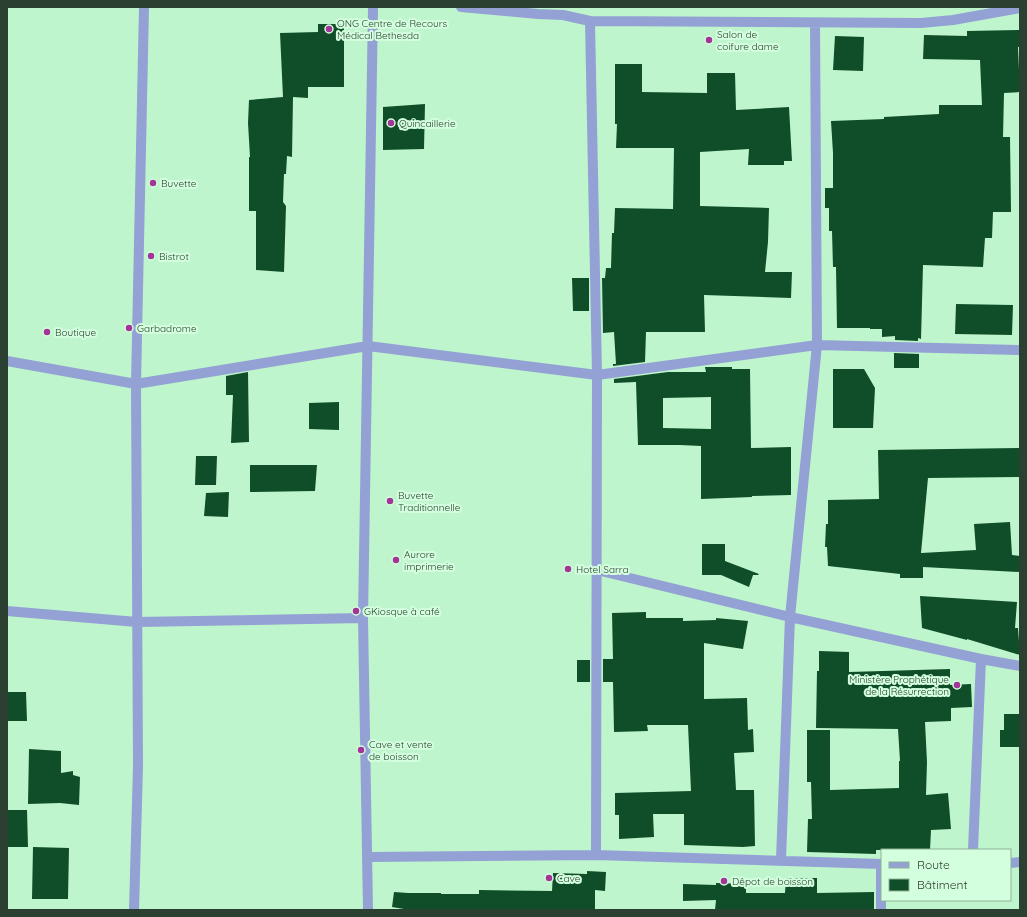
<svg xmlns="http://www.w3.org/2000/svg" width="1027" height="917" font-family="Quicksand,sans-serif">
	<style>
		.building { fill: #0f4e29; fill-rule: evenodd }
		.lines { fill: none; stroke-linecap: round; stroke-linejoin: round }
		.street { stroke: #93a1d4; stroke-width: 10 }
		.poi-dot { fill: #a23595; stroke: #d4ffdf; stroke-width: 1.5 }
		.labels { text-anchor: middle; stroke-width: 4; stroke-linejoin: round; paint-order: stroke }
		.poi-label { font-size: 10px; fill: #2b4031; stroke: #d4ffdf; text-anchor: start }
	</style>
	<rect width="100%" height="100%" fill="#bff5cd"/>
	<path class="building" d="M 318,24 L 344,24 L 344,87 L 308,87 L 308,98 L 293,97 L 292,157 L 287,156 L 286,174 L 284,174 L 283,202 L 286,206 L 284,272 L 256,270 L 256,211 L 249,211 L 249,157 L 250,157 L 248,123 L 249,100 L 283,97 L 280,33 L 318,32 Z
		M 1020,30 L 1020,47 L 1018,47 L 1020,92 L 1004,93 L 1003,137 L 1010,137 L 1011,212 L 993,212 L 992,238 L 985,238 L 983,267 L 923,265 L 921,339 L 918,338 L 918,341 L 895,340 L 895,336 L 882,337 L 882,329 L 870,329 L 870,328 L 837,328 L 836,267 L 833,267 L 832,231 L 829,231 L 829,208 L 825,208 L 825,188 L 833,188 L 833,153 L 831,121 L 884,119 L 884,117 L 939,114 L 939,105 L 982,105 L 980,60 L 923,59 L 924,35 L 967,36 L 967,31 Z
		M 835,36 L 864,37 L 863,71 L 833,70 Z
		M 615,64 L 642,64 L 642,92 L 707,93 L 707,73 L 735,73 L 736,110 L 789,107 L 792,161 L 784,161 L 784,165 L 748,165 L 749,149 L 700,152 L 700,206 L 769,208 L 768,242 L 765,272 L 792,272 L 791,298 L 704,295 L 705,332 L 646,332 L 645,362 L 613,366 L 613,364 L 616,364 L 614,332 L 603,333 L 602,278 L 605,278 L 606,268 L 611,268 L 612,233 L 614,233 L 615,208 L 673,209 L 674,148 L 616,148 L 617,124 L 615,124 Z
		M 425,104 L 424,149 L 383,150 L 383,107 Z
		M 572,278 L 589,278 L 589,311 L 573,311 Z
		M 956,304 L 1013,305 L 1012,335 L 955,334 Z
		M 894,353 L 919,354 L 919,368 L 894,368 Z
		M 705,367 L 732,367 L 732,369 L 750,369 L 751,448 L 791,447 L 791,495 L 752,496 L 752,497 L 701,499 L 701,446 L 680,445 L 638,445 L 636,382 L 614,383 L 614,379 L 668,372 L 706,372 ZM 711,397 L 711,429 L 663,428 L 663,398 Z
		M 833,369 L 864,369 L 875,388 L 873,428 L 833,428 Z
		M 248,372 L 249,442 L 231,443 L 233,395 L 226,395 L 226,376 Z
		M 339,402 L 339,430 L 309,429 L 309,403 Z
		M 1020,448 L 1020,477 L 928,478 L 921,553 L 976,550 L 974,524 L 1010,522 L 1012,555 L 1020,556 L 1020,572 L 923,567 L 923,578 L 900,578 L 900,574 L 828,566 L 827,547 L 825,547 L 826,524 L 828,524 L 828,500 L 879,499 L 878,450 Z
		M 196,456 L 217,456 L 216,485 L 195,485 Z
		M 250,465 L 317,465 L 315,491 L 250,492 Z
		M 229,492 L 228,517 L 204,516 L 206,493 Z
		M 702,544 L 725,544 L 725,561 L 759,574 L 758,575 L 753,575 L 749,587 L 721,575 L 702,575 Z
		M 920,596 L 1017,602 L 1015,628 L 1018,628 L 1020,655 L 967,639 L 967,640 L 922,628 Z
		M 646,612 L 646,618 L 683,618 L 683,621 L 716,620 L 716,618 L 748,621 L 743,649 L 704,643 L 704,699 L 747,698 L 748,730 L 753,729 L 754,752 L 734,753 L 736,790 L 754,790 L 755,846 L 743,847 L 684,845 L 684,814 L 653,814 L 654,837 L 619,839 L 619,815 L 615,815 L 615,793 L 691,791 L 688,725 L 647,725 L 648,731 L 614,732 L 613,682 L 603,682 L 603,659 L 613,659 L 612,613 Z
		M 819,651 L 849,652 L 849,672 L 950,669 L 950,685 L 971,684 L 972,707 L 951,708 L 951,721 L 925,722 L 927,762 L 926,795 L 948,793 L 951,829 L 931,830 L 930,850 L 876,850 L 876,854 L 807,852 L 808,819 L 812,819 L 811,782 L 807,782 L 807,730 L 830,730 L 830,790 L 899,788 L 899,761 L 900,761 L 898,729 L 816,728 L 817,671 L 819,671 Z
		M 577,660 L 590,660 L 590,682 L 577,682 Z
		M 7,692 L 26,692 L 27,721 L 7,721 Z
		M 1004,714 L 1020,714 L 1020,747 L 1000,747 L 1000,730 L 1004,730 Z
		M 29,749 L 61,751 L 61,773 L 73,771 L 73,775 L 80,777 L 79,805 L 60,803 L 28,804 Z
		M 7,810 L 27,810 L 28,847 L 7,847 Z
		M 33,847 L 69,848 L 68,899 L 32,899 Z
		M 587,871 L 606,872 L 605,891 L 595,890 L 595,910 L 410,910 L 392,907 L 394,892 L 408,893 L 441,893 L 441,894 L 479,894 L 479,890 L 552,891 L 553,873 L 587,874 Z
		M 786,878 L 817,878 L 817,893 L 874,892 L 874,910 L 715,910 L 716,900 L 683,901 L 683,884 L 716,885 L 716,883 L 746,884 L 746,893 L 785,893 Z"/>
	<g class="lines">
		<path class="street" d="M 461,7 L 538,14 L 563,15 L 590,21 L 921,23 L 953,20 L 1020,8
			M 590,21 L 597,375 L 596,855
			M 7,361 L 136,384 L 368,346 L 597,375 L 817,345 L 1020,350
			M 597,570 L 790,617 L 981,659 L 1020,666
			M 7,611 L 137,622 L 363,618
			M 973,850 L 981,659
			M 367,857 L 596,855 L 882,864
			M 781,860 L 790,617 L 817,345 L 815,23
			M 1010,863 L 1020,862
			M 134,910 L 138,766 L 136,384 L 144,7
			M 368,910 L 363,618 L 373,7
			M 881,910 L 881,864"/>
	</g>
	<g class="poi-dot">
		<circle cx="329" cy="29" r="4"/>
		<circle cx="709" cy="40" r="4"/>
		<circle cx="391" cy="123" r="4"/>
		<circle cx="153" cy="183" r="4"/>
		<circle cx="151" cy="256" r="4"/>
		<circle cx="129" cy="328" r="4"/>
		<circle cx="47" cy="332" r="4"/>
		<circle cx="390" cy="501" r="4"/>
		<circle cx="396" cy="560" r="4"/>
		<circle cx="568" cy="569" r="4"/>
		<circle cx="356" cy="611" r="4"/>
		<circle cx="957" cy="685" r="4"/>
		<circle cx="361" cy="750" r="4"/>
		<circle cx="549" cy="878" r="4"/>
		<circle cx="724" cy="881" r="4"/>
	</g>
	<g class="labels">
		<g class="poi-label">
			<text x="337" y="27">ONG Centre de Recours<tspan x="337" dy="12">Médical Bethesda</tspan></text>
			<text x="717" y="38">Salon de<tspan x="717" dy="12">coifure dame</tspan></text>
			<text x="399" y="127">Quincaillerie</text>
			<text x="161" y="187">Buvette</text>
			<text x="159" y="260">Bistrot</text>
			<text x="137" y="332">Garbadrome</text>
			<text x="55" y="336">Boutique</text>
			<text x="398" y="499">Buvette<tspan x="398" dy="12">Traditionnelle</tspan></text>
			<text x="404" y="558">Aurore<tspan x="404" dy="12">imprimerie</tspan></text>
			<text x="576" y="573">Hotel Sarra</text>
			<text x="364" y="615">GKiosque à café</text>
			<text x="949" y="683" text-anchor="end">Ministère Prophétique<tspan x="949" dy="12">de la Résurrection</tspan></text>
			<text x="369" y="748">Cave et vente<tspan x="369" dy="12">de boisson</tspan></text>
			<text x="557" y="882">Cave</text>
			<text x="732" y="885">Dêpot de boisson</text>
		</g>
	</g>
	<rect width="1027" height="917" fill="none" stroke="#2b4031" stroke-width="16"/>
	<rect x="881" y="849" width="130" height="52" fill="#d4ffdf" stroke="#90b399"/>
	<rect x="889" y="862" width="20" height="6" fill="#93a1d4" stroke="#90b399"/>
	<text x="917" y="869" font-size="12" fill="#2b4031">Route</text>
	<rect x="889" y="879" width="20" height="12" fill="#0f4e29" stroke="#90b399"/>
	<text x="917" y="889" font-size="12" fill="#2b4031">Bâtiment</text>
</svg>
